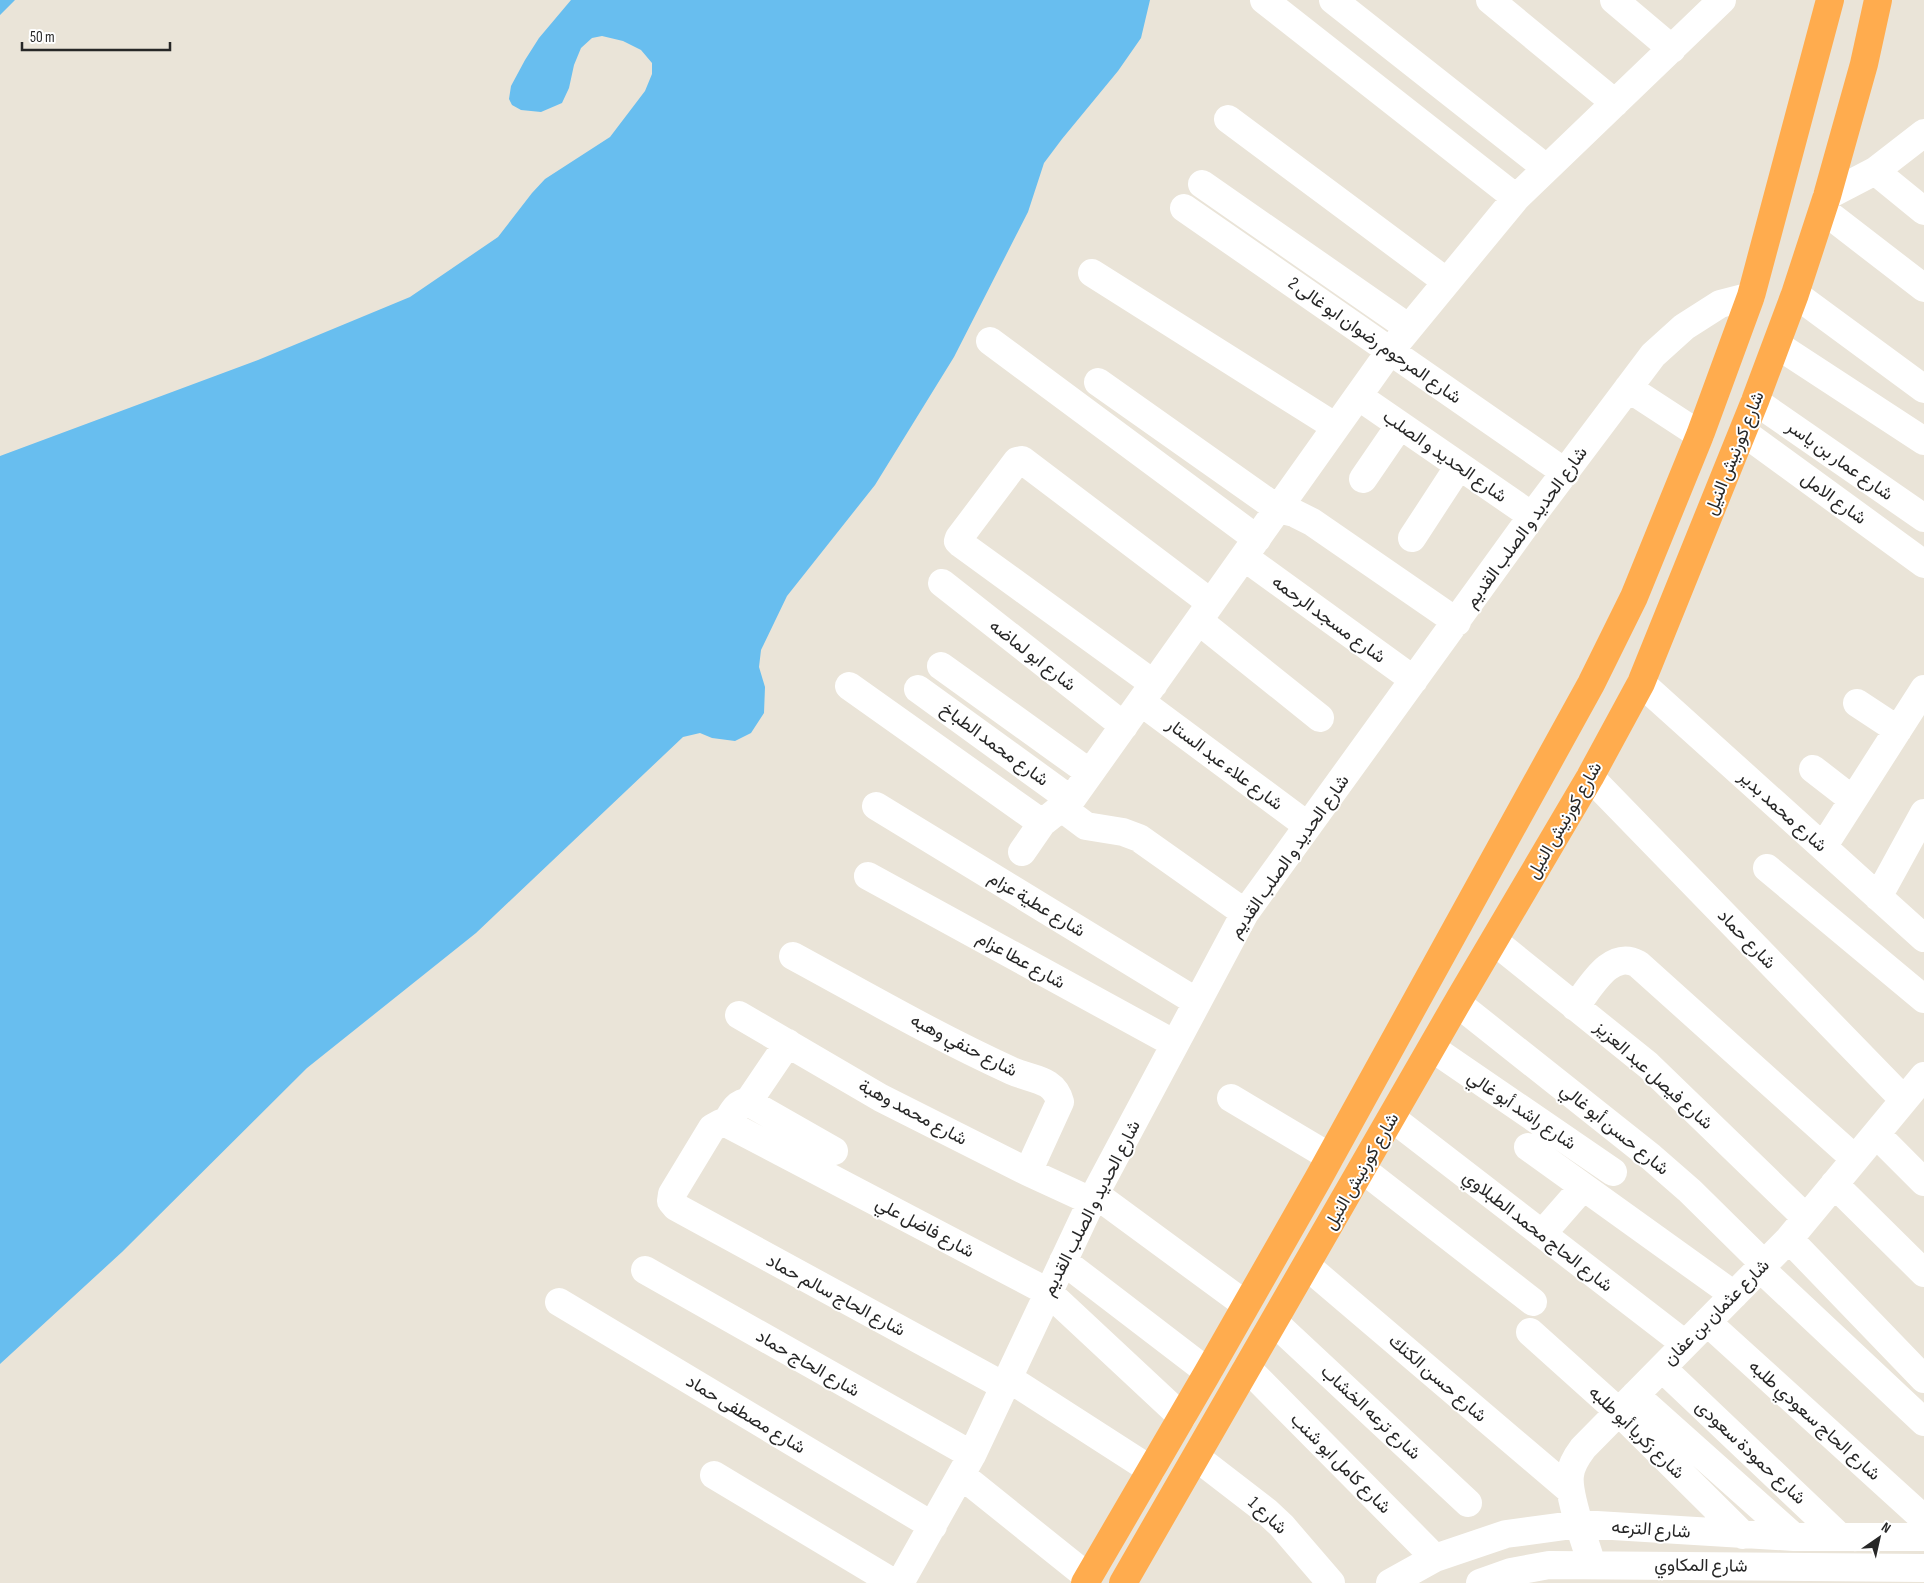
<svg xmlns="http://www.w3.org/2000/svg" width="1924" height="1583" font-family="'Sofia Sans Condensed',Vazirmatn,sans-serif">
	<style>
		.water { fill: #68beef }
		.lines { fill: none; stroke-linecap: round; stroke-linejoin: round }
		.minor { stroke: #fff; stroke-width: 28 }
		.highway { stroke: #ffac4e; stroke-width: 28 }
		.labels { text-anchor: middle; stroke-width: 4; stroke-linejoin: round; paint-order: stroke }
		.street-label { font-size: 18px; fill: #272727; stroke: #fff }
	</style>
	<rect width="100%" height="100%" fill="#eae4d8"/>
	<path class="water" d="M 0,0 L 15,0 L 0,15 Z
		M 571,0 L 1150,0 L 1141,38 L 1118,71 L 1062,139 L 1044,163 L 1028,212 L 954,357 L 875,485 L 787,596 L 761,650 L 759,667 L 765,687 L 764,713 L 751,733 L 735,741 L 712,738 L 700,733 L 683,737 L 476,933 L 307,1068 L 122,1252 L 0,1364 L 0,456 L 258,360 L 410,297 L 498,237 L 532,193 L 545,179 L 610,137 L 645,91 L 652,74 L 652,63 L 641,50 L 623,41 L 602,36 L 592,38 L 581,48 L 574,65 L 569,88 L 562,103 L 541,112 L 521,110 L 512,105 L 509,99 L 511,86 L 525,60 L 539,38 Z"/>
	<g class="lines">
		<path class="minor" d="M 1264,0 L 1516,198
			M 1333,0 L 1546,168
			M 1490,0 L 1615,103
			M 1614,0 L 1672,49
			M 1228,119 L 1447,282
			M 1875,171 L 1924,211
			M 1202,184 L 1409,328
			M 1827,196 L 1875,171 L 1924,133
			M 1184,208 L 1566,473
			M 1823,210 L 1924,288
			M 1092,273 L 1336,427
			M 1795,294 L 1924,389
			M 990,341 L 1257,539
			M 1777,345 L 1924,441
			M 1098,382 L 1278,509 L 1294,513 L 1312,522 L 1457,622
			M 1628,388 L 1700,435
			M 1358,396 L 1532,516
			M 1755,401 L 1924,518
			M 1743,432 L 1924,564
			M 1363,479 L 1400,425
			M 1412,538 L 1459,466
			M 1244,557 L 1414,680
			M 942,583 L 1124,726
			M 1199,621 L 1320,718
			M 941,666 L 1090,773
			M 1641,683 L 1924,938
			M 1154,684 L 961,544 L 958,541 L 959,538 L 1017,461 L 1022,460 L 1211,603
			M 849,686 L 1042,823
			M 918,689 L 1071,800
			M 1141,702 L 1308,826
			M 1857,703 L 1898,730
			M 1813,769 L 1853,800
			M 1590,777 L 1904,1100
			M 876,806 L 1197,1002
			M 1062,808 L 1086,826 L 1123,832 L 1139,838 L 1245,913
			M 1823,847 L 1924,689
			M 1022,852 L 1042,823 L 1071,800 L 1390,351 L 1516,198 L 1722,0
			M 1767,868 L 1924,999
			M 868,876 L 1175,1044
			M 1878,897 L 1924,813
			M 1494,941 L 1648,1065 L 1806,1218
			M 793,956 C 865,995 937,1037 1012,1071 C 1032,1080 1054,1078 1060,1102 L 1028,1172
			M 1457,1003 L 1651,1157 L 1690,1191 L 1764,1264
			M 1575,1007 C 1591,987 1610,949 1638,964 L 1855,1159
			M 739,1015 L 881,1098 L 1028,1172 L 1091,1201
			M 1432,1048 L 1613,1172
			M 1231,1098 L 1330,1157
			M 748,1102 L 788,1043
			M 1392,1118 L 1685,1344
			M 726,1123 C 731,1115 736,1102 748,1102 L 834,1151
			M 1876,1134 L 1924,1182
			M 1528,1147 L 1734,1295
			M 1362,1169 L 1533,1302
			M 1834,1184 L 1924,1273
			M 1095,1194 L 1246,1305
			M 1542,1234 L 1583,1187
			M 1789,1239 L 1924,1379
			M 1063,1261 L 1208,1372
			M 1307,1266 L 1570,1490
			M 1760,1268 L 1924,1422
			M 645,1270 L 972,1455
			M 559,1302 L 933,1526
			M 1274,1322 L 1468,1503
			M 1707,1322 L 1924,1519
			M 1530,1332 L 1618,1411 L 1743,1535
			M 1247,1368 L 1435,1558
			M 1662,1368 L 1840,1537
			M 1008,1378 L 1151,1470
			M 1004,1386 L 676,1207 L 671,1201 L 672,1194 L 712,1128 L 721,1123 L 726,1123 L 1048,1292 L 1182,1417
			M 1635,1395 L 1794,1537
			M 1196,1457 L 1266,1511 L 1282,1526 L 1331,1583
			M 714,1475 L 894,1583
			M 961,1475 L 1088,1577
			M 1592,1565 C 1586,1544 1567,1495 1570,1475 C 1571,1465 1577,1456 1583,1448 L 1789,1239 L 1924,1076
			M 900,1583 L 972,1455 L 1095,1194 L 1245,913 L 1532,516 L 1653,355 L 1684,327 L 1720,304 L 1751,296
			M 1390,1583 L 1435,1558 L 1506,1534 L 1580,1524 L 1794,1537 L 1924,1537
			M 1480,1583 L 1511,1572 L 1549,1565 L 1924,1568"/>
		<path class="highway" d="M 1085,1583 L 1208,1372 L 1318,1179 L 1591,684 L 1634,597 L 1700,435 L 1751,296 L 1830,0
			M 1123,1583 L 1457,1003 L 1590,777 L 1641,683 L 1755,401 L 1795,294 L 1827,196 L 1864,64 L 1878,0"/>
	</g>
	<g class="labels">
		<g class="street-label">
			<text transform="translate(1375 340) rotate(35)" y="6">شارع المرحوم رضوان ابو غالى 2</text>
			<text transform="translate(1734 453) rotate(-68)" y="6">شارع كورنيش النيل</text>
			<text transform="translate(1445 456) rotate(35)" y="6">شارع الحديد و الصلب</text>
			<text transform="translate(1840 460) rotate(35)" y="6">شارع عمار بن ياسر</text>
			<text transform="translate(1834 498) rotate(36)" y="6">شارع الامل</text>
			<text transform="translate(1526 527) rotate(-54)" y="6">شارع الحديد و الصلب القديم</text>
			<text transform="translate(1329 619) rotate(36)" y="6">شارع مسجد الرحمه</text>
			<text transform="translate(1033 655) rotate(38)" y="6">شارع ابو لماضه</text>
			<text transform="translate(995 744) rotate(36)" y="6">شارع محمد الطباخ</text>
			<text transform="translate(1225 764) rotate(37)" y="6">شارع علاء عبد الستار</text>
			<text transform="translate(1783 811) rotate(42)" y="6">شارع محمد بدير</text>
			<text transform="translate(1564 820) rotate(-60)" y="6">شارع كورنيش النيل</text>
			<text transform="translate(1289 856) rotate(-55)" y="6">شارع الحديد و الصلب القديم</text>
			<text transform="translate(1037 904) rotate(31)" y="6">شارع عطية عزام</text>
			<text transform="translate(1747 939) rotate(46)" y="6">شارع حماد</text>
			<text transform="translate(1021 960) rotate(29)" y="6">شارع عطا عزام</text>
			<text transform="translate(964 1045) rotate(27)" y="6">شارع حنفي وهبه</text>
			<text transform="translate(1654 1075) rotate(42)" y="6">شارع فيصل عبد العزيز</text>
			<text transform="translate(1522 1110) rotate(34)" y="6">شارع راشد أبو غالي</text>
			<text transform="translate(913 1112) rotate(28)" y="6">شارع محمد وهبة</text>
			<text transform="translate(1615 1129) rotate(39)" y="6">شارع حسن أبو غالي</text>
			<text transform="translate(1361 1171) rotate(-60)" y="6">شارع كورنيش النيل</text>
			<text transform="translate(1091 1208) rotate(-63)" y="6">شارع الحديد و الصلب القديم</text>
			<text transform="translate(925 1227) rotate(28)" y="6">شارع فاضل علي</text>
			<text transform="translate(1538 1231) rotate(38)" y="6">شارع الحاج محمد الطبلاوي</text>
			<text transform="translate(836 1295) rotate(28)" y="6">شارع الحاج سالم حماد</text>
			<text transform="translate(1716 1312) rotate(-45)" y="6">شارع عثمان بن عفان</text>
			<text transform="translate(808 1363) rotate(30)" y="6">شارع الحاج حماد</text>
			<text transform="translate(1438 1378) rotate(41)" y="6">شارع حسن الكنك</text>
			<text transform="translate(1371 1412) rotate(43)" y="6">شارع ترعه الخشاب</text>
			<text transform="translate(746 1414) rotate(31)" y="6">شارع مصطفى حماد</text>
			<text transform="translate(1815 1420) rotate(42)" y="6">شارع الحاج سعودي طلبه</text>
			<text transform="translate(1637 1432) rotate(44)" y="6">شارع زكريا أبو طلبه</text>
			<text transform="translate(1751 1452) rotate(43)" y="6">شارع حمودة سعودى</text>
			<text transform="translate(1341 1463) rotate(45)" y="6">شارع كامل ابو شنب</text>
			<text transform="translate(1268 1515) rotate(43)" y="6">شارع 1</text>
			<text transform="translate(1651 1529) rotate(4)" y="6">شارع الترعه</text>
			<text transform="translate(1701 1565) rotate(1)" y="6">شارع المكاوي</text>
		</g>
	</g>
	<g transform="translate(1879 1538) rotate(34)" stroke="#ffffff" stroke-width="4" paint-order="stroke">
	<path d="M0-4L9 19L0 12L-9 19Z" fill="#272727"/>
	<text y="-8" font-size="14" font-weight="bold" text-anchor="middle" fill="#272727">N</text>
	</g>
	<path d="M22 42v8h148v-8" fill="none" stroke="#272727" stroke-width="2.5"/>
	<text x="30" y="42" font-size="15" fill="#272727" stroke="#ffffff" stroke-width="4" paint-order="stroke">50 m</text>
</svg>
